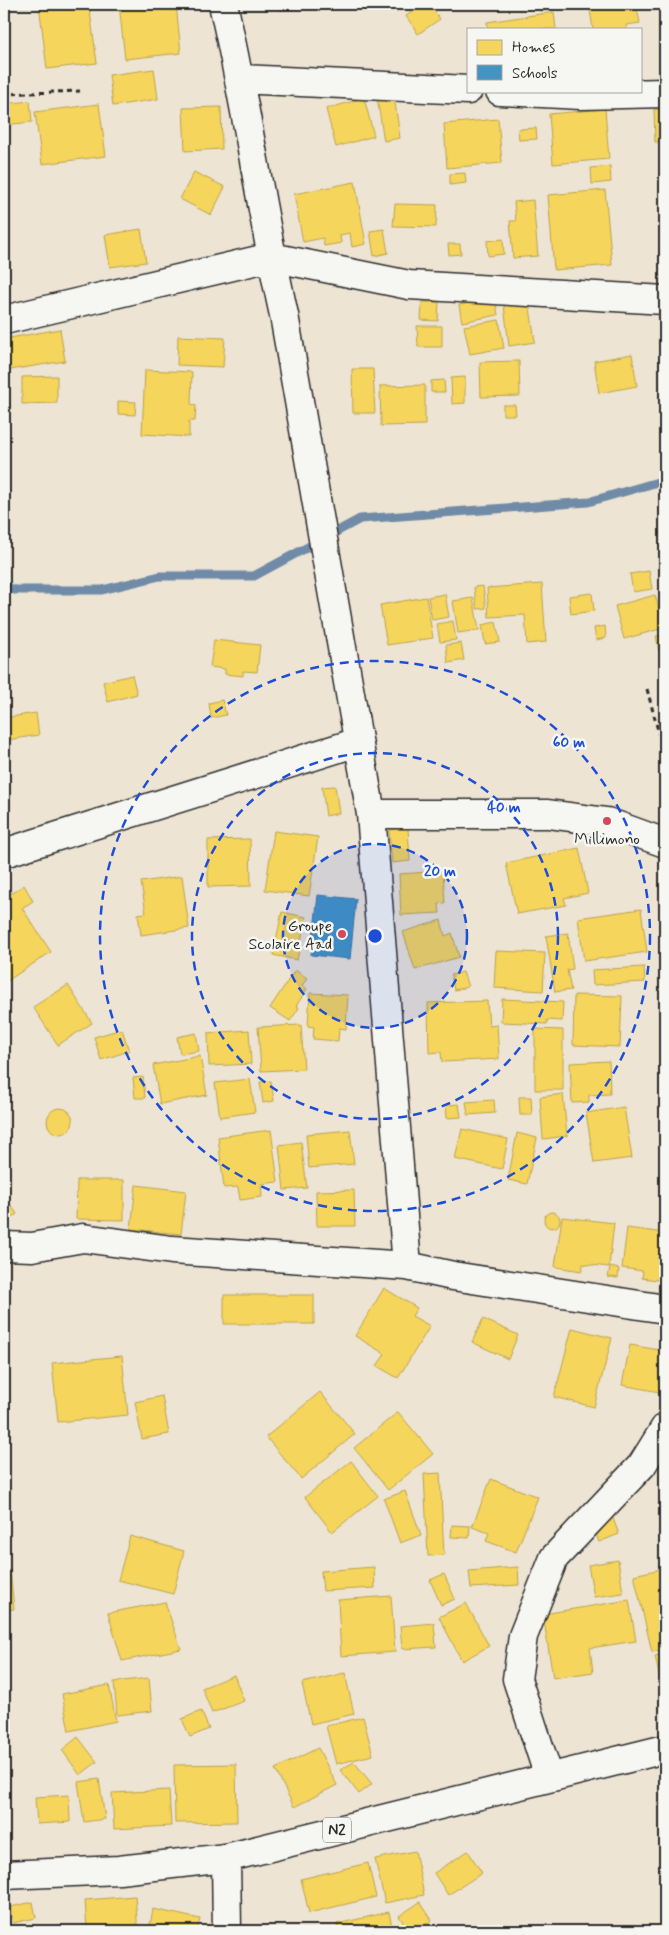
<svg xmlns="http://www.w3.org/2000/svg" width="669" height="1935" font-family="Mynerve,sans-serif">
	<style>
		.homes { fill: #f6d55c; stroke: #b9a24d }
		.schools { fill: #4393c3; stroke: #3c7495 }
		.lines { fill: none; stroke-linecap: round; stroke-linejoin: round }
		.stream { stroke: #708ba7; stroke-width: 9 }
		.minor-casing { stroke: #2b2b2b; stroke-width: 31 }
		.highway-casing { stroke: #2b2b2b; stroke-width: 31 }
		.path { stroke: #2b2b2b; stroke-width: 3; stroke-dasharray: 5 4; stroke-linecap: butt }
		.minor { stroke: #f6f6f2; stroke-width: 28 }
		.highway { stroke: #f6f6f2; stroke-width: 28 }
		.ring { fill: none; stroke: #1d4ed8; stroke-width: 2.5; stroke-dasharray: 9 6 }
		.poi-dot { fill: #d1495b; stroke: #f6f6f2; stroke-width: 2 }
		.labels { text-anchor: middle; stroke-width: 5; stroke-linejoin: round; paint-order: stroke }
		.shield { fill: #f6f6f2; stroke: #686867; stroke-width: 1 }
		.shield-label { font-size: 15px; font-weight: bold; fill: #2b2b2b }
		.poi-label { font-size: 16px; fill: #2b2b2b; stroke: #f6f6f2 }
		.centre { fill: #1d4ed8; stroke: #f6f6f2; stroke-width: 2.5 }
		.ring-label { font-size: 15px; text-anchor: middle; font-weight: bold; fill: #1d4ed8; stroke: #f6f6f2; stroke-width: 5; stroke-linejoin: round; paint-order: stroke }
	</style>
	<rect width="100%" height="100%" fill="#ede4d4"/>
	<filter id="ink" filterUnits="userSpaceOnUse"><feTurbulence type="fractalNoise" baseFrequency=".02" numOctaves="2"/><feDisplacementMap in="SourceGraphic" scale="10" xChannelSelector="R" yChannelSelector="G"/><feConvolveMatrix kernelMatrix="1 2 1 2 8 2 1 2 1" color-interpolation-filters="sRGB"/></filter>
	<g filter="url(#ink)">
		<path class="homes" d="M 39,4 L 89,4 L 97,63 L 47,69 Z
			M 119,4 L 176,4 L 181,53 L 125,59 Z
			M 279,4 L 323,4 L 280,10 Z
			M 424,4 L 429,4 L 440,19 L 418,34 L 406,16 Z
			M 539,4 L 562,4 L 563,7 L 540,11 Z
			M 589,4 L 636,4 L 640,23 L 626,25 L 627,29 L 593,29 Z
			M 554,12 L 556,29 L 488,29 L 487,22 Z
			M 154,69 L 158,99 L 113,106 L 109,75 Z
			M 394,95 L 400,138 L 384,141 L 377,97 Z
			M 364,98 L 374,136 L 336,147 L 326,109 Z
			M 30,101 L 32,122 L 4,125 L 4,104 Z
			M 99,104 L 106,156 L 42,164 L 35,112 Z
			M 221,107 L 222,149 L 185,151 L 183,108 Z
			M 605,109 L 609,159 L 553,164 L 549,114 Z
			M 654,109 L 665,109 L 665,141 L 655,142 Z
			M 498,119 L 502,163 L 447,168 L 444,124 Z
			M 536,128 L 537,139 L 519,140 L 518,129 Z
			M 7,130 L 9,150 L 4,151 L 4,131 Z
			M 610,166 L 611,182 L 592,184 L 591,168 Z
			M 194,172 L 225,187 L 211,215 L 180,199 Z
			M 465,173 L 466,183 L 450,185 L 450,174 Z
			M 355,182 L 366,244 L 352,247 L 350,233 L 340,235 L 341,243 L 324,246 L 323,238 L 303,242 L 294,194 Z
			M 605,190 L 612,265 L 554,270 L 548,195 Z
			M 533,200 L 538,256 L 513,258 L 510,221 L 516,221 L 514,202 Z
			M 395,204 L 437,205 L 436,227 L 393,226 Z
			M 141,229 L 146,262 L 110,267 L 105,235 Z
			M 384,229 L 388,253 L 374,256 L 370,231 Z
			M 503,239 L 504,254 L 488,256 L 487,241 Z
			M 448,244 L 460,244 L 461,254 L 449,255 Z
			M 495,298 L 498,315 L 462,322 L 459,305 Z
			M 529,301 L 535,342 L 509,346 L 504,305 Z
			M 422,302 L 439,302 L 438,321 L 421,320 Z
			M 499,320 L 504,348 L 470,354 L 464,326 Z
			M 417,326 L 442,326 L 442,347 L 418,347 Z
			M 60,329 L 65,361 L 4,371 L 4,339 Z
			M 178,336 L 225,338 L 223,367 L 177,365 Z
			M 632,354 L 637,386 L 599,393 L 594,361 Z
			M 519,361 L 520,396 L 481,397 L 480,362 Z
			M 352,369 L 373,369 L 375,413 L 353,413 Z
			M 145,370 L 192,372 L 191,404 L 196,405 L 195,421 L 189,421 L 189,437 L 142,434 Z
			M 57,376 L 57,403 L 22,404 L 22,377 Z
			M 4,377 L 7,377 L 10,411 L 4,412 Z
			M 465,377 L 465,403 L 452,404 L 451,378 Z
			M 444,380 L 445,392 L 431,392 L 431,381 Z
			M 425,385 L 425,425 L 381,426 L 380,386 Z
			M 118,401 L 136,402 L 135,415 L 118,414 Z
			M 503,405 L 515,405 L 516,415 L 503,415 Z
			M 649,571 L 652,589 L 633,592 L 630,574 Z
			M 542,584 L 546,642 L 527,644 L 525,615 L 489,617 L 487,588 Z
			M 483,586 L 486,608 L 477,609 L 474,587 Z
			M 592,593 L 594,611 L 571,614 L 569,596 Z
			M 445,594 L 449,617 L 432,620 L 428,597 Z
			M 655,595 L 664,628 L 624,639 L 615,606 Z
			M 426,597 L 433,638 L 387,645 L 380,605 Z
			M 473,598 L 479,630 L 458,633 L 453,601 Z
			M 453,621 L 456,640 L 440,642 L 437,624 Z
			M 496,622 L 500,642 L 485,644 L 482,625 Z
			M 605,626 L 606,638 L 596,640 L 594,628 Z
			M 665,635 L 665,649 L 659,651 L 656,636 Z
			M 214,640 L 260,645 L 257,672 L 243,671 L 243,676 L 225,674 L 225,669 L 210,667 Z
			M 461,643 L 464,660 L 448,663 L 446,645 Z
			M 132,675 L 137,694 L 108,702 L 103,682 Z
			M 222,700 L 226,715 L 211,718 L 209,703 Z
			M 36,713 L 39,735 L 7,740 L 4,718 Z
			M 335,786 L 339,813 L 326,816 L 322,787 Z
			M 408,828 L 410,861 L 392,863 L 389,830 Z
			M 274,831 L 318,837 L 309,896 L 265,890 Z
			M 250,839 L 251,886 L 208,887 L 208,840 Z
			M 579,848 L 588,893 L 564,898 L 566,905 L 517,914 L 506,863 Z
			M 443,871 L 445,903 L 439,904 L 440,913 L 401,915 L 399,874 Z
			M 182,876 L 189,928 L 141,935 L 138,914 L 146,913 L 141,882 Z
			M 24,885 L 33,901 L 22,908 L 51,952 L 4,983 L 4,898 Z
			M 641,909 L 647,952 L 584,961 L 578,918 Z
			M 282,912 L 306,917 L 297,960 L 273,955 Z
			M 441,920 L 445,936 L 452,933 L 459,957 L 415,970 L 403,932 Z
			M 568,933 L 573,969 L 567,970 L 571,990 L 555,992 L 546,936 Z
			M 496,951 L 545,953 L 543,991 L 494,988 Z
			M 644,967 L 645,982 L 593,985 L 592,970 Z
			M 295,970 L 307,978 L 302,986 L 307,989 L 296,1006 L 299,1008 L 290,1021 L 270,1008 Z
			M 463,972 L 468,987 L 454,990 L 451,975 Z
			M 68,985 L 92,1023 L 58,1045 L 33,1007 Z
			M 310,993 L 348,995 L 346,1029 L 339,1028 L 338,1041 L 313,1039 L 314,1027 L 308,1026 Z
			M 574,995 L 622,996 L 620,1047 L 573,1045 Z
			M 502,999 L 563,1002 L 562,1021 L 547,1020 L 547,1024 L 501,1022 Z
			M 487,1001 L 489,1026 L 497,1025 L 499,1059 L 442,1062 L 441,1052 L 429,1053 L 428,1003 Z
			M 301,1025 L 304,1069 L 261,1071 L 258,1027 Z
			M 122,1029 L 129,1051 L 101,1060 L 94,1037 Z
			M 535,1029 L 563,1030 L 563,1090 L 535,1090 Z
			M 249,1030 L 251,1064 L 209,1066 L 208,1033 Z
			M 196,1033 L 199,1051 L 180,1054 L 177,1037 Z
			M 200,1056 L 207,1095 L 160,1104 L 153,1065 Z
			M 609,1061 L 610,1094 L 589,1095 L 589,1102 L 572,1103 L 570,1063 Z
			M 143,1077 L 145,1098 L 135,1098 L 133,1078 Z
			M 250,1079 L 255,1112 L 220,1117 L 215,1083 Z
			M 271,1081 L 274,1101 L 263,1103 L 260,1082 Z
			M 563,1094 L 567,1136 L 543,1139 L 540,1097 Z
			M 519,1097 L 531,1097 L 532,1115 L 520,1115 Z
			M 494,1100 L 495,1113 L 468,1115 L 466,1102 Z
			M 459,1104 L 461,1117 L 447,1118 L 446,1105 Z
			M 624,1107 L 632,1158 L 594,1163 L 586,1113 Z
			M47 1121a13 13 0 1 1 26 0a13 13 0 1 1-26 0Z
			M 462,1129 L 508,1139 L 502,1169 L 455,1159 Z
			M 271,1130 L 278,1182 L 261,1184 L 262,1197 L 240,1200 L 238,1187 L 224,1188 L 218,1137 Z
			M 350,1130 L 354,1164 L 309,1168 L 306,1134 Z
			M 517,1133 L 537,1138 L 527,1184 L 508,1180 Z
			M 301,1142 L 307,1188 L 284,1190 L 279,1145 Z
			M 77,1180 L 124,1180 L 124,1220 L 76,1219 Z
			M 136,1185 L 186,1191 L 181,1234 L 131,1229 Z
			M 354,1190 L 355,1226 L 317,1226 L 316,1191 Z
			M 8,1201 L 17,1214 L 7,1221 L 4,1216 L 4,1203 Z
			M544 1220a8 8 0 1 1 16 0a8 8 0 1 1-16 0Z
			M 562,1217 L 614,1223 L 609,1267 L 583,1264 L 582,1271 L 555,1267 Z
			M 627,1228 L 665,1233 L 665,1281 L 642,1278 L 643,1271 L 622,1268 Z
			M 610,1267 L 619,1269 L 618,1278 L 608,1277 Z
			M 384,1288 L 417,1308 L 412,1316 L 430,1326 L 398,1378 L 377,1366 L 385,1354 L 355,1336 Z
			M 224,1295 L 314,1295 L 314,1324 L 224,1324 Z
			M 483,1319 L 518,1335 L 508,1359 L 472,1342 Z
			M 572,1328 L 612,1338 L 594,1407 L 554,1397 Z
			M 630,1345 L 665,1351 L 665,1393 L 622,1385 Z
			M 122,1356 L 128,1415 L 58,1422 L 52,1363 Z
			M 320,1392 L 355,1434 L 301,1479 L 266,1437 Z
			M 162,1396 L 169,1434 L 142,1439 L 135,1402 Z
			M 398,1412 L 433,1454 L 388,1490 L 354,1448 Z
			M 351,1461 L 378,1496 L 332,1532 L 305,1497 Z
			M 440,1473 L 444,1555 L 428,1556 L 424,1474 Z
			M 491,1479 L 538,1497 L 516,1552 L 486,1541 L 489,1533 L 472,1527 Z
			M 405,1491 L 421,1535 L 400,1543 L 384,1499 Z
			M 612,1516 L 619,1534 L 599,1542 L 592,1523 Z
			M 452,1525 L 470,1526 L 469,1538 L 451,1537 Z
			M 130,1536 L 184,1551 L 173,1594 L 118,1580 Z
			M 618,1560 L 623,1593 L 594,1597 L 588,1565 Z
			M 374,1567 L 375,1588 L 323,1591 L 321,1571 Z
			M 518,1567 L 519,1585 L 471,1588 L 469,1571 Z
			M 665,1568 L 665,1649 L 652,1652 L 634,1575 Z
			M 10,1570 L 14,1609 L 4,1610 L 4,1571 Z
			M 444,1574 L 455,1599 L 441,1605 L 430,1580 Z
			M 391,1596 L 395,1652 L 341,1656 L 338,1600 Z
			M 629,1600 L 636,1641 L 590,1648 L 593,1672 L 553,1678 L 543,1614 Z
			M 165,1602 L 181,1649 L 122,1661 L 108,1613 Z
			M 466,1603 L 489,1646 L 462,1661 L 439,1617 Z
			M 434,1623 L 436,1647 L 402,1649 L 400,1626 Z
			M 665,1654 L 665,1702 L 655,1656 Z
			M 345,1673 L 354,1714 L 311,1724 L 302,1683 Z
			M 234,1675 L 244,1701 L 212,1713 L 202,1688 Z
			M 149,1678 L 152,1711 L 117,1715 L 114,1682 Z
			M 109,1685 L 116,1721 L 69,1731 L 62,1694 Z
			M 201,1711 L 209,1729 L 190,1737 L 182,1719 Z
			M 363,1717 L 373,1755 L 336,1764 L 326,1726 Z
			M 78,1737 L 97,1762 L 80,1775 L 62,1750 Z
			M 318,1748 L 337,1785 L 294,1807 L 275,1769 Z
			M 354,1762 L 372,1784 L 359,1794 L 340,1770 Z
			M 236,1764 L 237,1822 L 175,1823 L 174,1765 Z
			M 99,1779 L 105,1819 L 84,1822 L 78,1782 Z
			M 169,1790 L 171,1826 L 114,1829 L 112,1793 Z
			M 69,1795 L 70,1822 L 37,1824 L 35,1797 Z
			M 415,1851 L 424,1895 L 385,1903 L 375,1859 Z
			M 468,1851 L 482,1873 L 448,1895 L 434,1873 Z
			M 368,1863 L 376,1897 L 309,1913 L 301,1879 Z
			M 135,1896 L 138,1931 L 87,1931 L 85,1900 Z
			M 33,1902 L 36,1918 L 13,1923 L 10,1907 Z
			M 420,1902 L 432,1920 L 414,1931 L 409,1931 L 399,1916 Z
			M 153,1909 L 200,1919 L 197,1931 L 149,1931 Z
			M 389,1912 L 393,1931 L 338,1931 L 337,1924 Z"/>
		<path class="schools" d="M 318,895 L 356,899 L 350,959 L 311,955 Z"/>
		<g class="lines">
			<path class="stream" d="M 4,585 L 14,590 L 102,590 L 160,576 L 254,576 L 360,519 L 588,502 L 665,480"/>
			<g class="minor-casing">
				<path id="minor" d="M 223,4 C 247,107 261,212 284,315 L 371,814 L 407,1266 L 453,1276 L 665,1309
					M 240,79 L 468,90
					M 500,91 L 581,95 L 665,93
					M 4,320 L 271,257 L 409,285 L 665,300
					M 371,814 L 548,814 L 607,822 L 665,843
					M 4,853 L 358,742
					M 4,1246 L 32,1247 L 83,1238 L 172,1250 L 407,1266
					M 549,1777 L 517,1679 L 523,1636 L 554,1558 L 642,1465 L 665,1428
					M 226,1858 L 227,1931"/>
			</g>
			<g class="highway-casing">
				<path id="highway" d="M 4,1875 L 119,1870 L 226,1858 L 665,1749"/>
			</g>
			<path class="path" d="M 4,94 L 80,91
				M 647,689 L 665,757
				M 663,811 L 665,787"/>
			<use href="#minor" class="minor"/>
			<use href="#highway" class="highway"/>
		</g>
	</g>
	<circle cx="375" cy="936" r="92" fill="#1d4ed8" fill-opacity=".12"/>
	<g class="ring">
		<circle cx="375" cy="936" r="92"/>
		<circle cx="375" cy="936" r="183"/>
		<circle cx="375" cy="936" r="275"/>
	</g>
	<g class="poi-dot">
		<circle cx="607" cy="821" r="5"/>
		<circle cx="342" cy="934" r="5"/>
	</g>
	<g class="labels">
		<rect class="shield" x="323" y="1817.5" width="28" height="25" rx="4"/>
		<g class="shield-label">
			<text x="337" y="1835">N2</text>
		</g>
		<g class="poi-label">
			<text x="607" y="844">Millimono</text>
			<text x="332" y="931" text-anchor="end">Groupe<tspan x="332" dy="18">Scolaire Aad</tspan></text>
		</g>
	</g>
	<circle cx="375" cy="936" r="8" class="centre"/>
	<g class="ring-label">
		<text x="569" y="747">60 m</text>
		<text x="504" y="812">40 m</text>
		<text x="440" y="876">20 m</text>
	</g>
	<rect width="669" height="1935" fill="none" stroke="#f6f6f2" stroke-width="20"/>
	<rect x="10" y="10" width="649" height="1915" fill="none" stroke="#2b2b2b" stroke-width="2" filter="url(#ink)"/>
	<rect x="467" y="28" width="175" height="65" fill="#f6f6f2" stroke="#a5a5a2"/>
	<rect x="477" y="40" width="25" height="15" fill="#f6d55c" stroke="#a5a5a2"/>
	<text x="512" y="52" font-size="15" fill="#2b2b2b">Homes</text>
	<rect x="477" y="65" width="25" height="15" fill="#4393c3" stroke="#a5a5a2"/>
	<text x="512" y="78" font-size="15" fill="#2b2b2b">Schools</text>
</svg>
